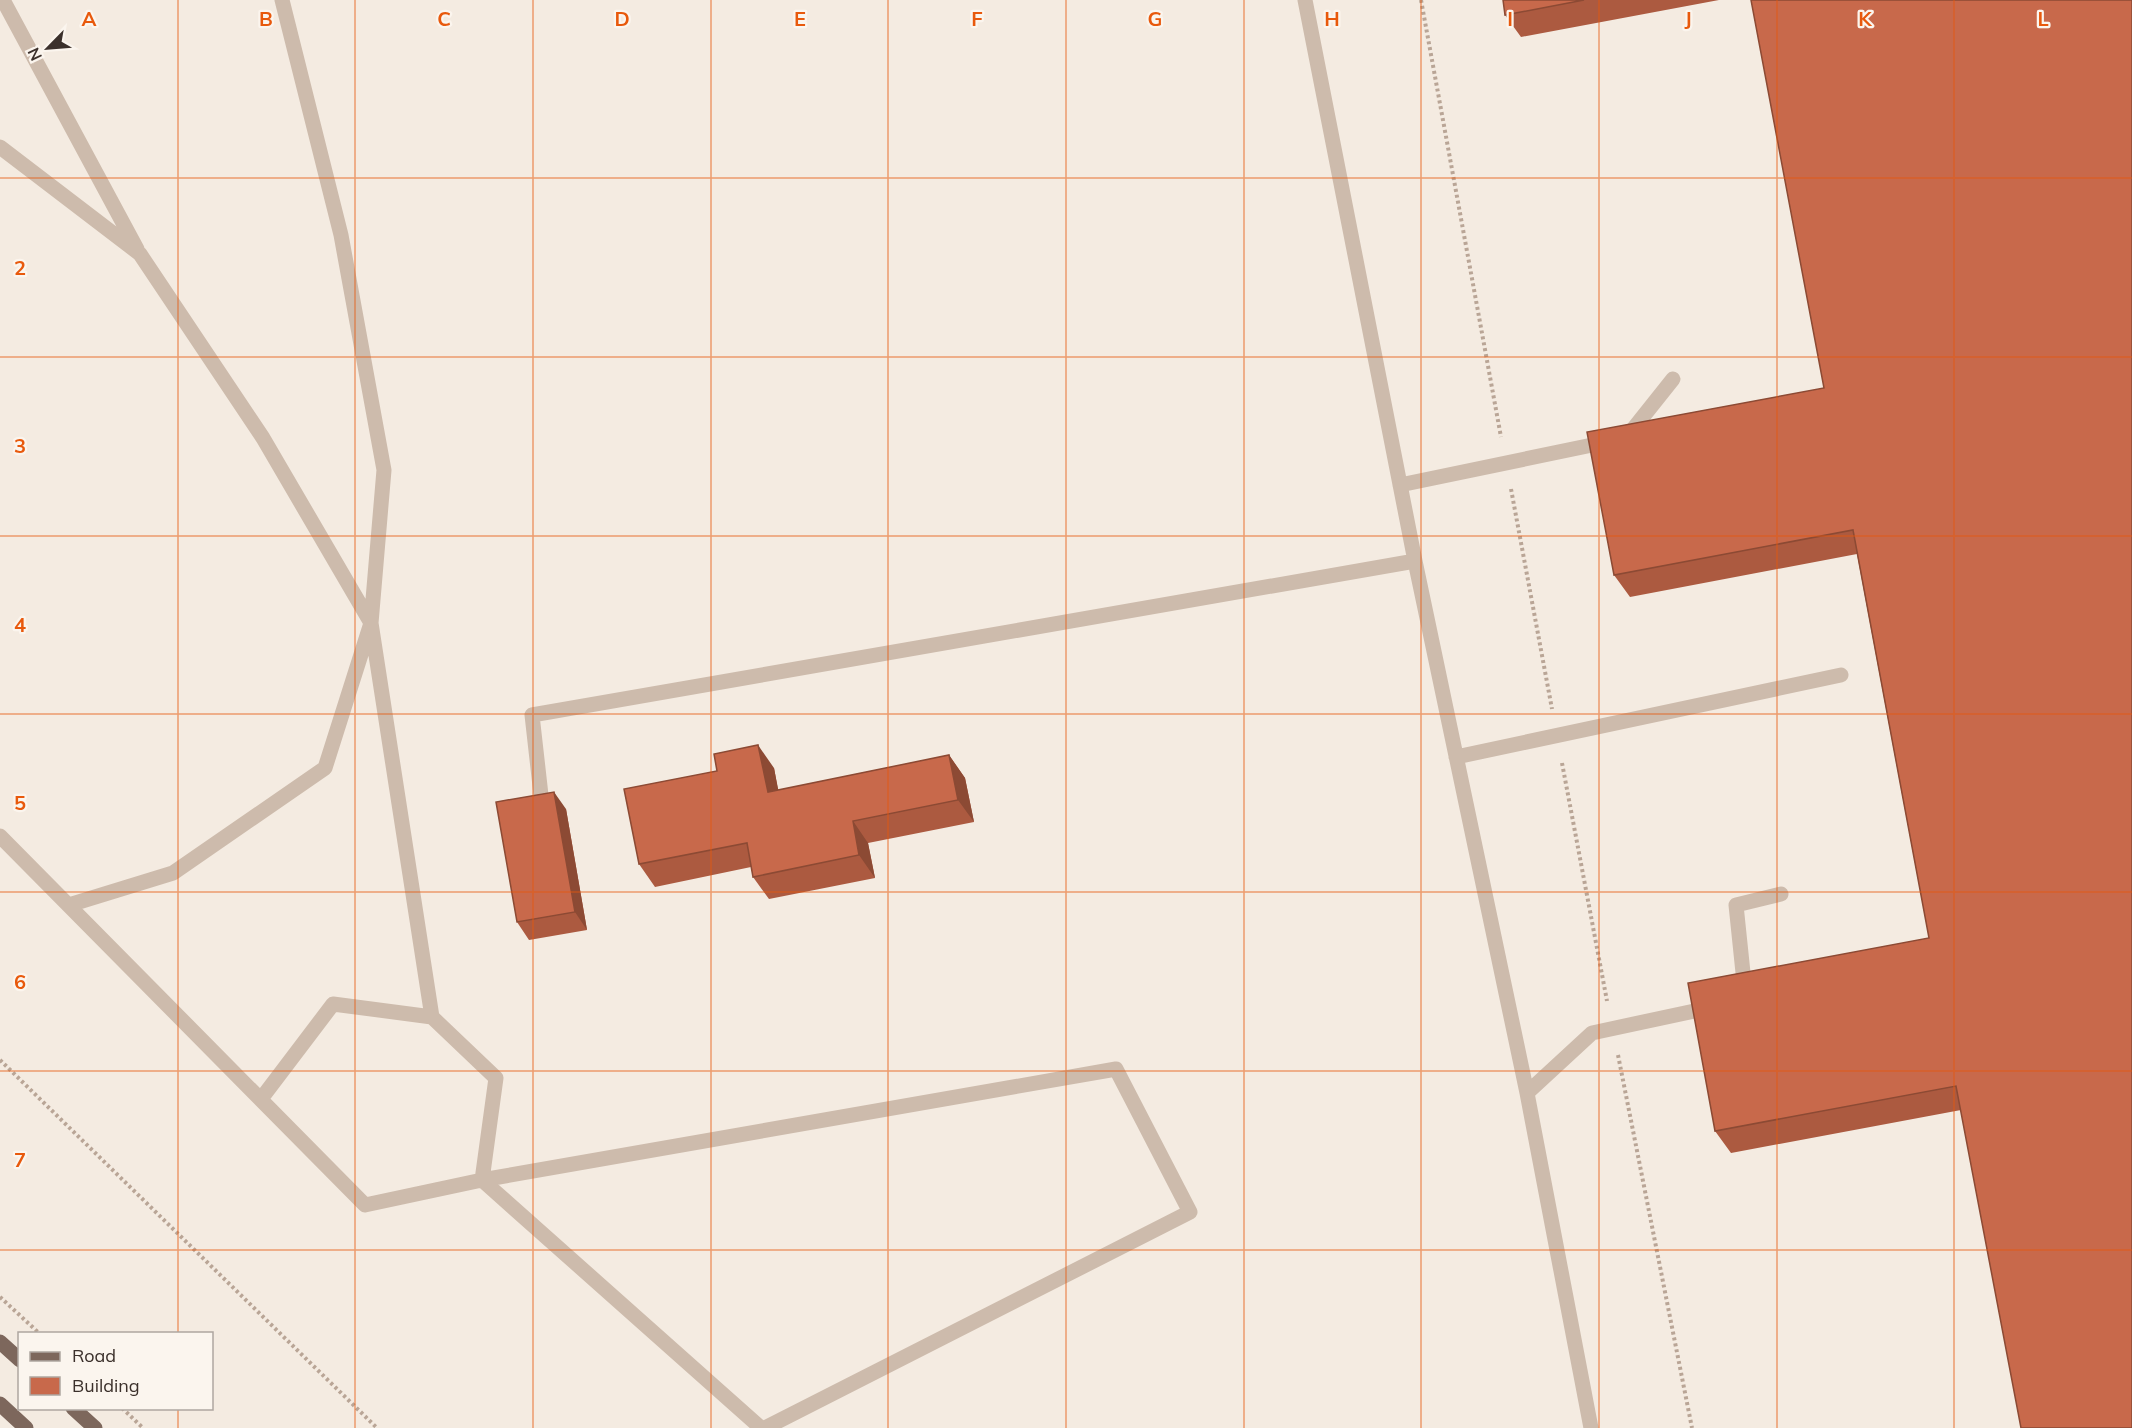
<svg xmlns="http://www.w3.org/2000/svg" width="2132" height="1428" font-family="Mulish,sans-serif">
	<style>
		.lines { fill: none; stroke-linecap: round; stroke-linejoin: round }
		.path { stroke: #b9a596; stroke-width: 4; stroke-dasharray: 3 3; stroke-linecap: butt }
		.lane { stroke: #cdbbac; stroke-width: 15 }
		.primary { stroke: #7d675c; stroke-width: 15 }
		.wall { fill: #ac5a40 }
		.shaded-wall { fill: #8c4a34 }
		.building { fill: #c8694b; stroke: #8c4a34; stroke-width: 1.5 }
		.grid { fill: none; stroke: #e8590c; stroke-width: 1.5; stroke-opacity: 0.55 }
		.grid-label { font-size: 20px; text-anchor: middle; font-weight: bold; fill: #e8590c; stroke: #fbf5ee; stroke-width: 4.5; stroke-linejoin: round; paint-order: stroke }
	</style>
	<rect width="100%" height="100%" fill="#f4ebe1"/>
	<g class="lines">
		<path class="path" d="M 1421,0 L 1501,437
			M 1511,489 L 1552,709
			M 1562,763 L 1607,1001
			M 1618,1055 L 1692,1428
			M 0,1060 L 377,1428
			M 0,1297 L 40,1334
			M 122,1408 L 143,1428"/>
		<path class="lane" d="M 3,0 L 137,249
			M 282,0 L 341,235 L 384,470 L 371,623 L 432,1017
			M 1305,0 L 1415,561 L 1527,1093 L 1591,1428
			M 0,147 L 140,254 L 263,438 L 371,623 L 325,768 L 173,873 L 69,905
			M 1400,485 L 1626,438 L 1673,379
			M 1456,757 L 1841,675
			M 541,795 L 532,715 L 1415,561
			M 0,836 L 365,1205 L 482,1180 L 1116,1069 L 1190,1212 L 765,1428
			M 1745,992 L 1736,905 L 1781,894
			M 1527,1093 L 1592,1033 L 1713,1007
			M 261,1099 L 333,1004 L 432,1017 L 496,1078 L 482,1180
			M 482,1180 L 761,1428"/>
		<path class="primary" d="M 0,1342 L 20,1360
			M 0,1404 L 26,1428
			M 73,1408 L 95,1428"/>
	</g>
	<path class="wall" d="M 1503,0 L 1719,0 L 1521,37 L 1505,15 Z
		M 2132,0 L 1961,1110 L 1731,1153 L 1715,1131 L 1929,938 L 1857,554 L 1630,597 L 1614,575 L 1824,388 Z
		M 949,755 L 965,778 L 974,822 L 868,843 L 875,878 L 769,899 L 753,877 L 751,867 L 655,887 L 639,864 L 774,768 L 778,790 Z
		M 566,809 L 587,930 L 529,940 L 517,922 Z"/>
	<path class="shaded-wall" d="M 758,745 L 774,768 L 783,814 L 768,792 Z
		M 949,755 L 965,778 L 974,822 L 958,800 Z
		M 554,792 L 566,809 L 587,930 L 575,912 Z
		M 853,821 L 868,843 L 875,878 L 859,855 Z"/>
	<path class="building" d="M 1503,0 L 1584,0 L 1505,15 Z
		M 1751,0 L 2132,0 L 2132,1428 L 2021,1428 L 1956,1086 L 1715,1131 L 1688,983 L 1929,938 L 1853,530 L 1614,575 L 1587,432 L 1824,388 Z
		M 758,745 L 768,792 L 949,755 L 958,800 L 853,821 L 859,855 L 753,877 L 747,843 L 639,864 L 624,789 L 717,771 L 714,754 Z
		M 554,792 L 575,912 L 517,922 L 496,802 Z"/>
	<path class="grid" d="M 178,0 L 178,1334M 355,0 L 355,1428M 533,0 L 533,1428M 711,0 L 711,1428M 888,0 L 888,1428M 1066,0 L 1066,1428M 1244,0 L 1244,1428M 1421,0 L 1421,1428M 1599,0 L 1599,1428M 1777,0 L 1777,1428M 1954,0 L 1954,1428M 0,178 L 2132,178M 0,357 L 2132,357M 0,536 L 2132,536M 0,714 L 2132,714M 0,892 L 2132,892M 0,1071 L 2132,1071M 0,1250 L 2132,1250M 178,1408 L 178,1428"/>
	<g class="grid-label">
		<text x="89" y="26">A</text>
		<text x="266" y="26">B</text>
		<text x="444" y="26">C</text>
		<text x="622" y="26">D</text>
		<text x="800" y="26">E</text>
		<text x="977" y="26">F</text>
		<text x="1155" y="26">G</text>
		<text x="1332" y="26">H</text>
		<text x="1510" y="26">I</text>
		<text x="1688" y="26">J</text>
		<text x="1865" y="26">K</text>
		<text x="2043" y="26">L</text>
		<text x="20" y="275">2</text>
		<text x="20" y="453">3</text>
		<text x="20" y="632">4</text>
		<text x="20" y="810">5</text>
		<text x="20" y="989">6</text>
		<text x="20" y="1167">7</text>
	</g>
	<rect x="18" y="1332" width="195" height="78" fill="#fbf5ee" stroke="#aea6a0" stroke-width="1.5"/>
	<rect x="30" y="1352" width="30" height="9" fill="#7d675c" stroke="#aea6a0" stroke-width="1.5"/>
	<text x="72" y="1362" font-size="18" fill="#3b302b">Road</text>
	<rect x="30" y="1377" width="30" height="18" fill="#c8694b" stroke="#aea6a0" stroke-width="1.5"/>
	<text x="72" y="1392" font-size="18" fill="#3b302b">Building</text>
	<g transform="translate(48 48) rotate(245)" stroke="#fbf5ee" stroke-width="4.5" paint-order="stroke">
	<path d="M0-4.5L10 22L0 15L-10 22Z" fill="#3b302b"/>
	<text y="-9" font-size="16" font-weight="bold" text-anchor="middle" fill="#3b302b">N</text>
	</g>
</svg>
